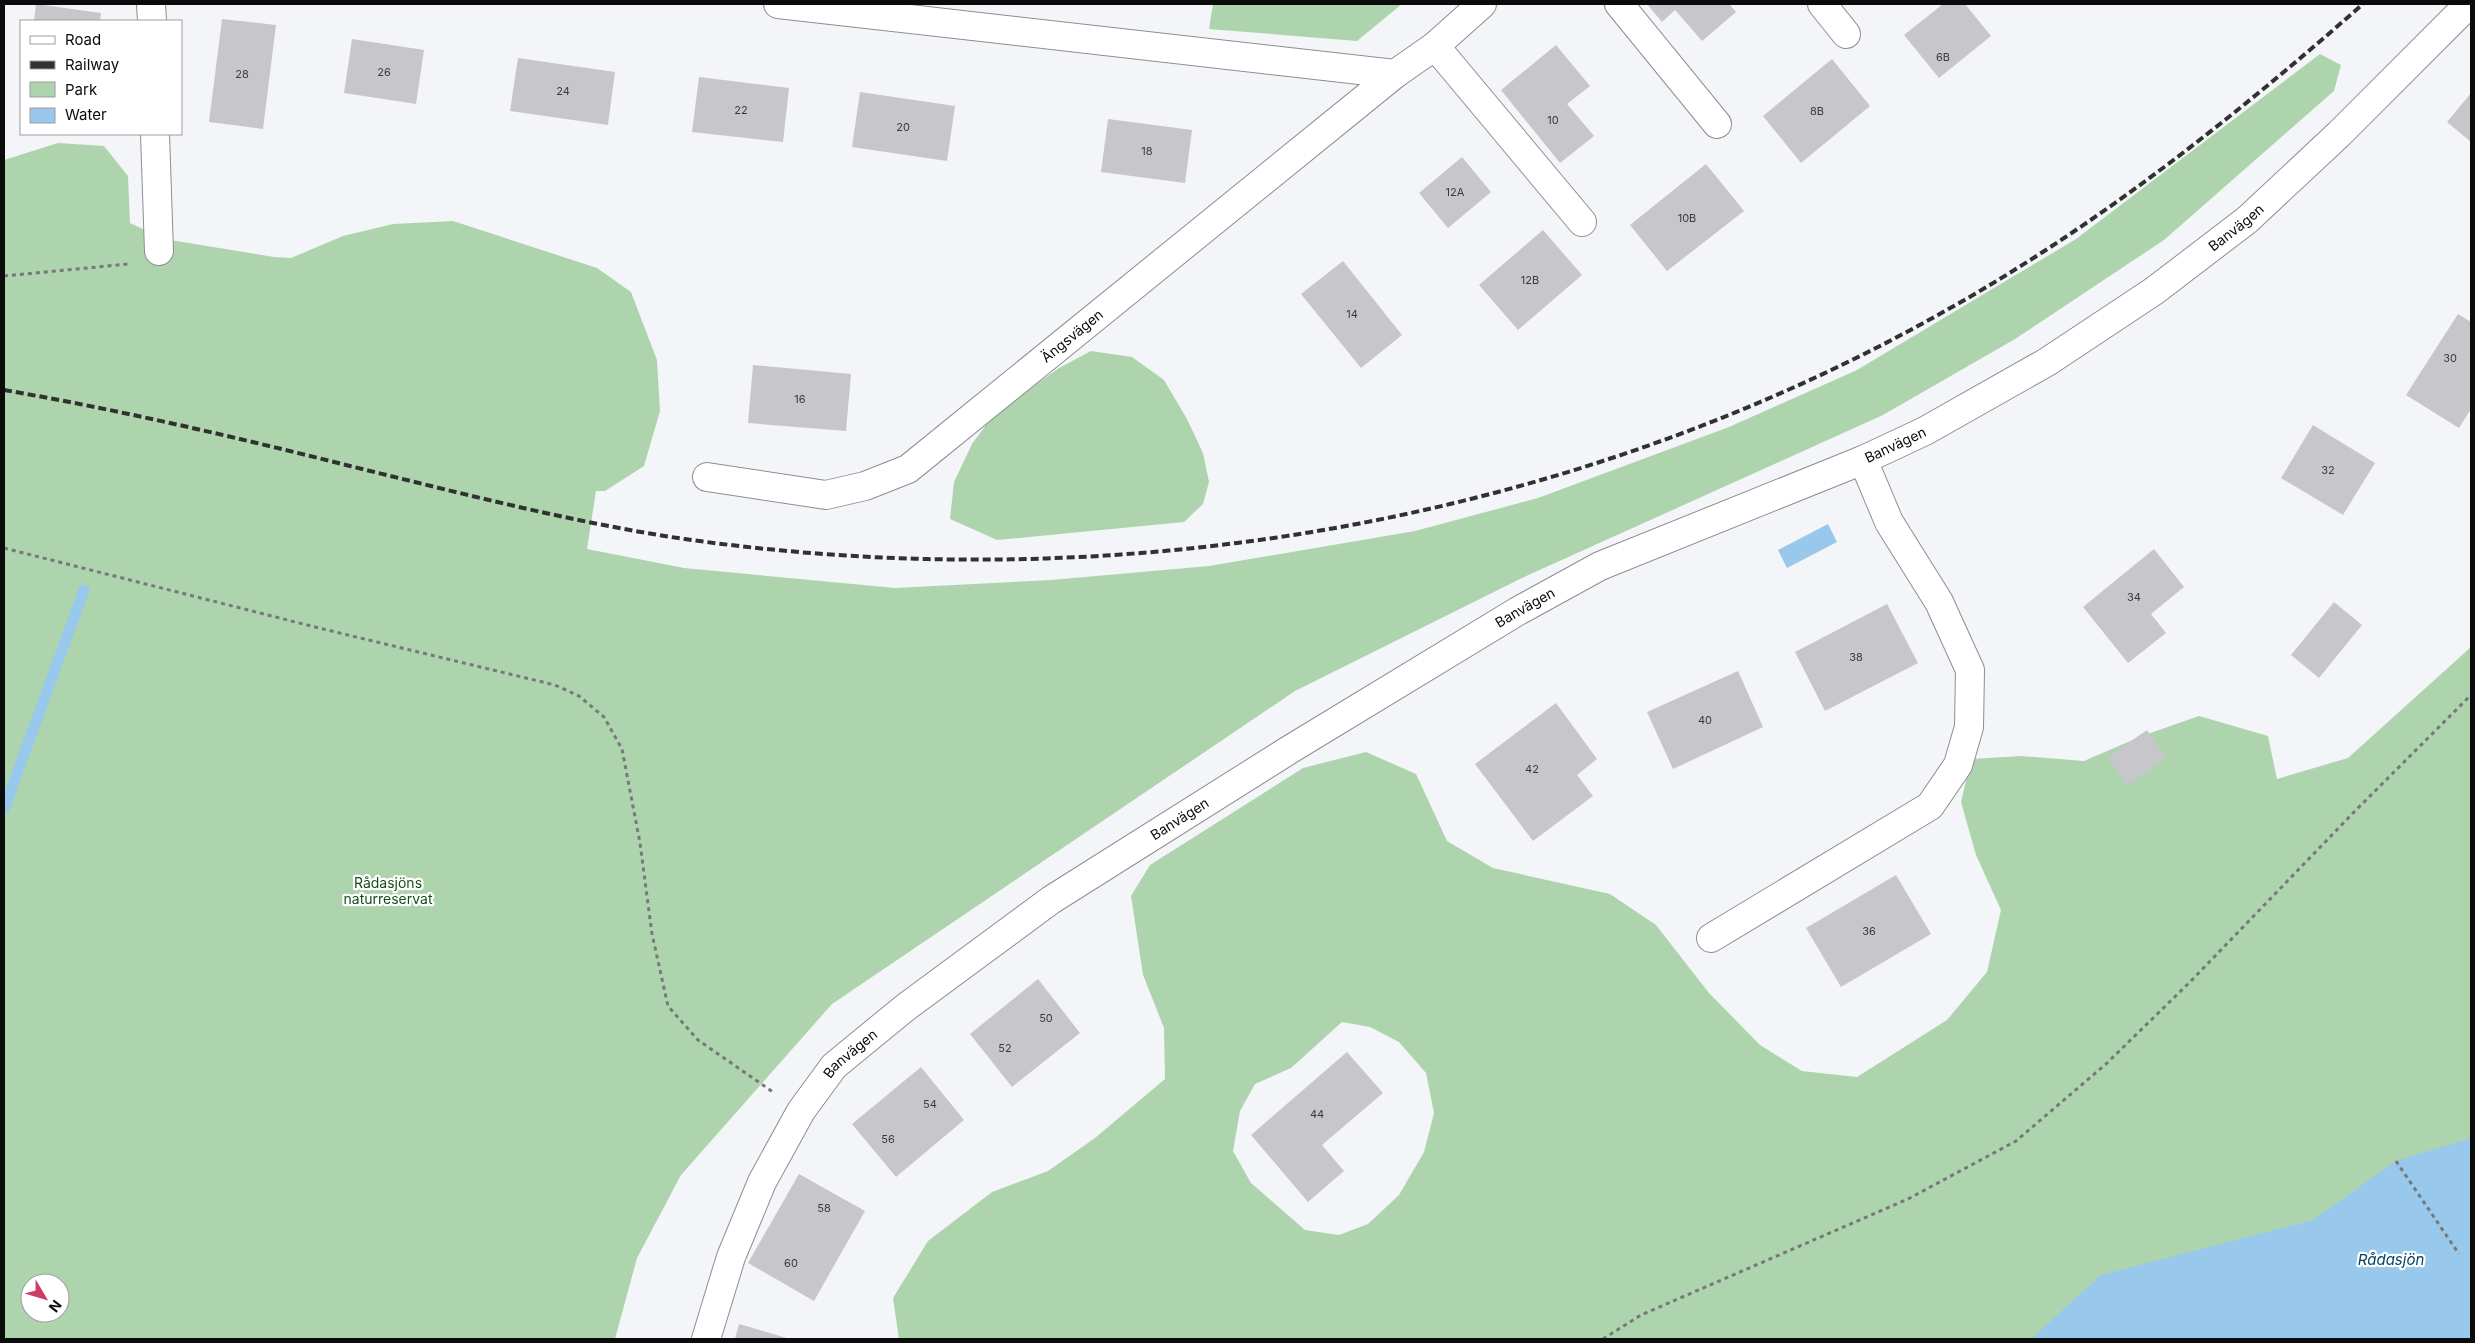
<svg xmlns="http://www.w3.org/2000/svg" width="2475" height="1343" font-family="Inter,sans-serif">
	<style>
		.green { fill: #aed4ae; fill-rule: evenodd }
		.water { fill: #98c9ec }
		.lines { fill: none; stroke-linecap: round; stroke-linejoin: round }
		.stream { stroke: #98c9ec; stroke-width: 11 }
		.building { fill: #c7c7cb }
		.minor-casing { stroke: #8d8e91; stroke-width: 30 }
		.path { stroke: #777879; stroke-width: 3; stroke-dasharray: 4 4; stroke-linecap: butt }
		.minor { stroke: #fff; stroke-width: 28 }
		.rail { stroke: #313132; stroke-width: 4; stroke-dasharray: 8 4; stroke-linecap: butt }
		.labels { text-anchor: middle; stroke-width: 4.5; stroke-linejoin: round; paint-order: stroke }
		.number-label { font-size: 11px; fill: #3a3a3c }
		.street-label { font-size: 14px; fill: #0b0b0c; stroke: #fff }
		.park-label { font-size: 14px; fill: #144f1c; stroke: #fff }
		.water-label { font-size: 15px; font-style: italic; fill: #064566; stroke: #fff }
	</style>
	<rect width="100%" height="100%" fill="#f4f5f8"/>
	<path class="green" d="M 1213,4 L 1402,4 L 1357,41 L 1209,29 Z
		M 2320,54 L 2341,65 L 2334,91 L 2164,240 L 2015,339 L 1883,415 L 1522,578 L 1295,691 L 832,1004 L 681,1175 L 637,1258 L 615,1339 L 4,1339 L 4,160 L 58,143 L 104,146 L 128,176 L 130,223 L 164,239 L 274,257 L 291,258 L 343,236 L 393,224 L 453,221 L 597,268 L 631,292 L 657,360 L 660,411 L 644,466 L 605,491 L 596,491 L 587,549 L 684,568 L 895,588 L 1051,580 L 1209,566 L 1415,531 L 1538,498 L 1729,427 L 1857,370 L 2076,239 ZM 30,1283 L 60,1283 L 60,1313 L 30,1313 Z
		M 1091,351 L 1132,357 L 1164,380 L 1187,419 L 1203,453 L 1209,482 L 1203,504 L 1184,522 L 997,540 L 950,519 L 954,482 L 972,444 L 994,414 L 1059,368 Z
		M 2471,647 L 2471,1339 L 899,1339 L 893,1298 L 928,1241 L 992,1192 L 1048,1171 L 1095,1138 L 1165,1079 L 1164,1028 L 1143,975 L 1131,896 L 1150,865 L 1303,768 L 1366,752 L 1416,774 L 1447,841 L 1493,868 L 1610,894 L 1656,925 L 1709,993 L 1760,1045 L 1802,1071 L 1857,1077 L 1947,1020 L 1987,972 L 2001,910 L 1976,855 L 1961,802 L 1971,759 L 2021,756 L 2084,761 L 2142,736 L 2199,716 L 2268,736 L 2277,779 L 2348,758 ZM 1342,1022 L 1370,1027 L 1399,1042 L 1426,1073 L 1434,1113 L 1424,1152 L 1399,1195 L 1368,1224 L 1339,1235 L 1305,1230 L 1251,1183 L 1233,1151 L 1240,1111 L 1255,1084 L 1291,1068 Z"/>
	<path class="water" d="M 1828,524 L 1837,542 L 1787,568 L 1778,550 Z
		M 2471,1138 L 2471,1339 L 2031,1339 L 2101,1275 L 2313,1220 L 2396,1161 Z"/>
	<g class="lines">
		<path class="stream" d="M 4,809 L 84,590"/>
	</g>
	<path class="building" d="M 36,4 L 101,13 L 100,21 L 34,21 Z
		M 1647,4 L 1729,4 L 1736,12 L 1702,41 L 1675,10 L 1662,22 Z
		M 1943,4 L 1965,4 L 1991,36 L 1939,78 L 1904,35 Z
		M 222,19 L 276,25 L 263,129 L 209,122 Z
		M 352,39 L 424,50 L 416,104 L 344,93 Z
		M 1556,45 L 1590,86 L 1567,104 L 1594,136 L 1560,163 L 1501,90 Z
		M 518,58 L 615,72 L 608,125 L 510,111 Z
		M 1832,59 L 1870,106 L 1801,163 L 1763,116 Z
		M 699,77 L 789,88 L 783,142 L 692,132 Z
		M 860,92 L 955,106 L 947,161 L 852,147 Z
		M 2471,93 L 2471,142 L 2447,122 Z
		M 1108,119 L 1192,130 L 1185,183 L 1101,172 Z
		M 1462,157 L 1491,192 L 1448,228 L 1419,193 Z
		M 1706,164 L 1744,211 L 1667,271 L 1630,225 Z
		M 1543,230 L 1582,275 L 1518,330 L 1479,285 Z
		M 1343,261 L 1402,335 L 1361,368 L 1301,294 Z
		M 2458,314 L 2471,322 L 2471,409 L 2459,428 L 2406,395 Z
		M 753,365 L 851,374 L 846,431 L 748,423 Z
		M 2313,425 L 2375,463 L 2343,515 L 2281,478 Z
		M 2154,549 L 2184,587 L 2151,614 L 2166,633 L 2128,663 L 2083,607 Z
		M 2334,602 L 2362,625 L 2319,678 L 2291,655 Z
		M 1887,604 L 1918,663 L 1825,711 L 1795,652 Z
		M 1738,671 L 1763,727 L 1673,769 L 1647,712 Z
		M 1556,703 L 1597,759 L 1577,775 L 1593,796 L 1533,841 L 1475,764 Z
		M 2147,730 L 2166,759 L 2127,785 L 2108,757 Z
		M 1896,875 L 1931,934 L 1841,987 L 1806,928 Z
		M 1038,979 L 1080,1033 L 1012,1087 L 970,1034 Z
		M 1347,1052 L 1383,1093 L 1322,1145 L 1344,1171 L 1308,1202 L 1251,1135 Z
		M 921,1067 L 964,1120 L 896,1177 L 852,1124 Z
		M 799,1174 L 865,1211 L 814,1301 L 748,1263 Z
		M 739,1324 L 790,1339 L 735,1339 Z"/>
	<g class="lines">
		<g class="minor-casing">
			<g id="minor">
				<path d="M 151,4 L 152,21"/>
				<path d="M 778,4 L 1395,74"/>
				<path d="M 1619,4 L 1717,124"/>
				<path d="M 1822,4 L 1846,34"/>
				<path d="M 1435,46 L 1582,222"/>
				<path d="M 155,134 L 159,251"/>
				<path id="s1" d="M 707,477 L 826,495 L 865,486 L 908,469 L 1395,74 L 1435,46 L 1482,4"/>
				<path d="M 1711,938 L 1930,806 L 1958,765 L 1969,727 L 1970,670 L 1939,602 L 1889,522 L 1863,460"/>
				<path id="s2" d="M 706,1339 L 731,1257 L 762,1182 L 801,1111 L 834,1066 L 906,1007 L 1051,900 L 1289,750 L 1518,611 L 1600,566 L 1863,460 L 1925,431 L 2047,362 L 2154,291 L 2247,220 L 2339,134 L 2469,4"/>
			</g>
		</g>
		<path class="path" d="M 4,276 L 128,264
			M 4,548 L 319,628 L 555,685 L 579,696 L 604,717 L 622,749 L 640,843 L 652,934 L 668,1006 L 698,1040 L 773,1092
			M 2396,1161 L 2459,1254
			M 1603,1339 L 1641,1315 L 1908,1199 L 2016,1141 L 2106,1064 L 2190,982 L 2356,810 L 2471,695"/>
		<use href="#minor" class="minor"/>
		<path class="rail" d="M 4,390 C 120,410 235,437 350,466 C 456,492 563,520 671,537 C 1105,602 1562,527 1945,311 C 2097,226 2232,119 2363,4"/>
	</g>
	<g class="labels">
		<g class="number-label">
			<text x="1943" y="61">6B</text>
			<text x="384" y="76">26</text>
			<text x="242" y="78">28</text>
			<text x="563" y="95">24</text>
			<text x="741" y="114">22</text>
			<text x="1817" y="115">8B</text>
			<text x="1553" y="124">10</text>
			<text x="903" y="131">20</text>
			<text x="1147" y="155">18</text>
			<text x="1455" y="196">12A</text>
			<text x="1687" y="222">10B</text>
			<text x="1530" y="284">12B</text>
			<text x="1352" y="318">14</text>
			<text x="2450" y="362">30</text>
			<text x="800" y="403">16</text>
			<text x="2328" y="474">32</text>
			<text x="2134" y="601">34</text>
			<text x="1856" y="661">38</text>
			<text x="1705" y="724">40</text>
			<text x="1532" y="773">42</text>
			<text x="1869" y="935">36</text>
			<text x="1046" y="1022">50</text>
			<text x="1005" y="1052">52</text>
			<text x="930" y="1108">54</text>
			<text x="1317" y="1118">44</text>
			<text x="888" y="1143">56</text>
			<text x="824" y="1212">58</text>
			<text x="791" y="1267">60</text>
		</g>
		<g class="street-label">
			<text dy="5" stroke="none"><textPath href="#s2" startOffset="1944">Banvägen</textPath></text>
			<text dy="5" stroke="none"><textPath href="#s1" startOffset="418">Ängsvägen</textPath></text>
			<text dy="5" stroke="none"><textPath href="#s2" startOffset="1539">Banvägen</textPath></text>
			<text dy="5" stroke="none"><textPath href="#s2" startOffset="1134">Banvägen</textPath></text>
			<text dy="5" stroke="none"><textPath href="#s2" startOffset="729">Banvägen</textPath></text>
			<text dy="5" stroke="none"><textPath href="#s2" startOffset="324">Banvägen</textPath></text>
		</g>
		<g class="park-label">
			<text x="388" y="888">Rådasjöns<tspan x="388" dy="16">naturreservat</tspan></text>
		</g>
		<g class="water-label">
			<text x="2391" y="1265">Rådasjön</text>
		</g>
	</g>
	<rect width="2475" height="1343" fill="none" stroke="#0b0b0c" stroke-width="10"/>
	<rect x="20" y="20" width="162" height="115" fill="#ffffff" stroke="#9d9d9e"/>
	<rect x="30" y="36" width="25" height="8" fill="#ffffff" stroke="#9d9d9e"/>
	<text x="65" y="45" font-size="15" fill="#0b0b0c">Road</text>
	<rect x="30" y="61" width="25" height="8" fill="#313132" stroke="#9d9d9e"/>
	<text x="65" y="70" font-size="15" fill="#0b0b0c">Railway</text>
	<rect x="30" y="82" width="25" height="15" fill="#aed4ae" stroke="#9d9d9e"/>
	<text x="65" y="95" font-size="15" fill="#0b0b0c">Park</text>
	<rect x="30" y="108" width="25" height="15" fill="#98c9ec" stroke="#9d9d9e"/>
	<text x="65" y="120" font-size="15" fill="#0b0b0c">Water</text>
	<g transform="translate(45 1298) rotate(128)"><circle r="24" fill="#ffffff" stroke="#9d9d9e"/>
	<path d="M0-4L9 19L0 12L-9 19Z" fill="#cc3d66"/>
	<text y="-8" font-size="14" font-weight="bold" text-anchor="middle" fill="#0b0b0c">N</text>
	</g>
</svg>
